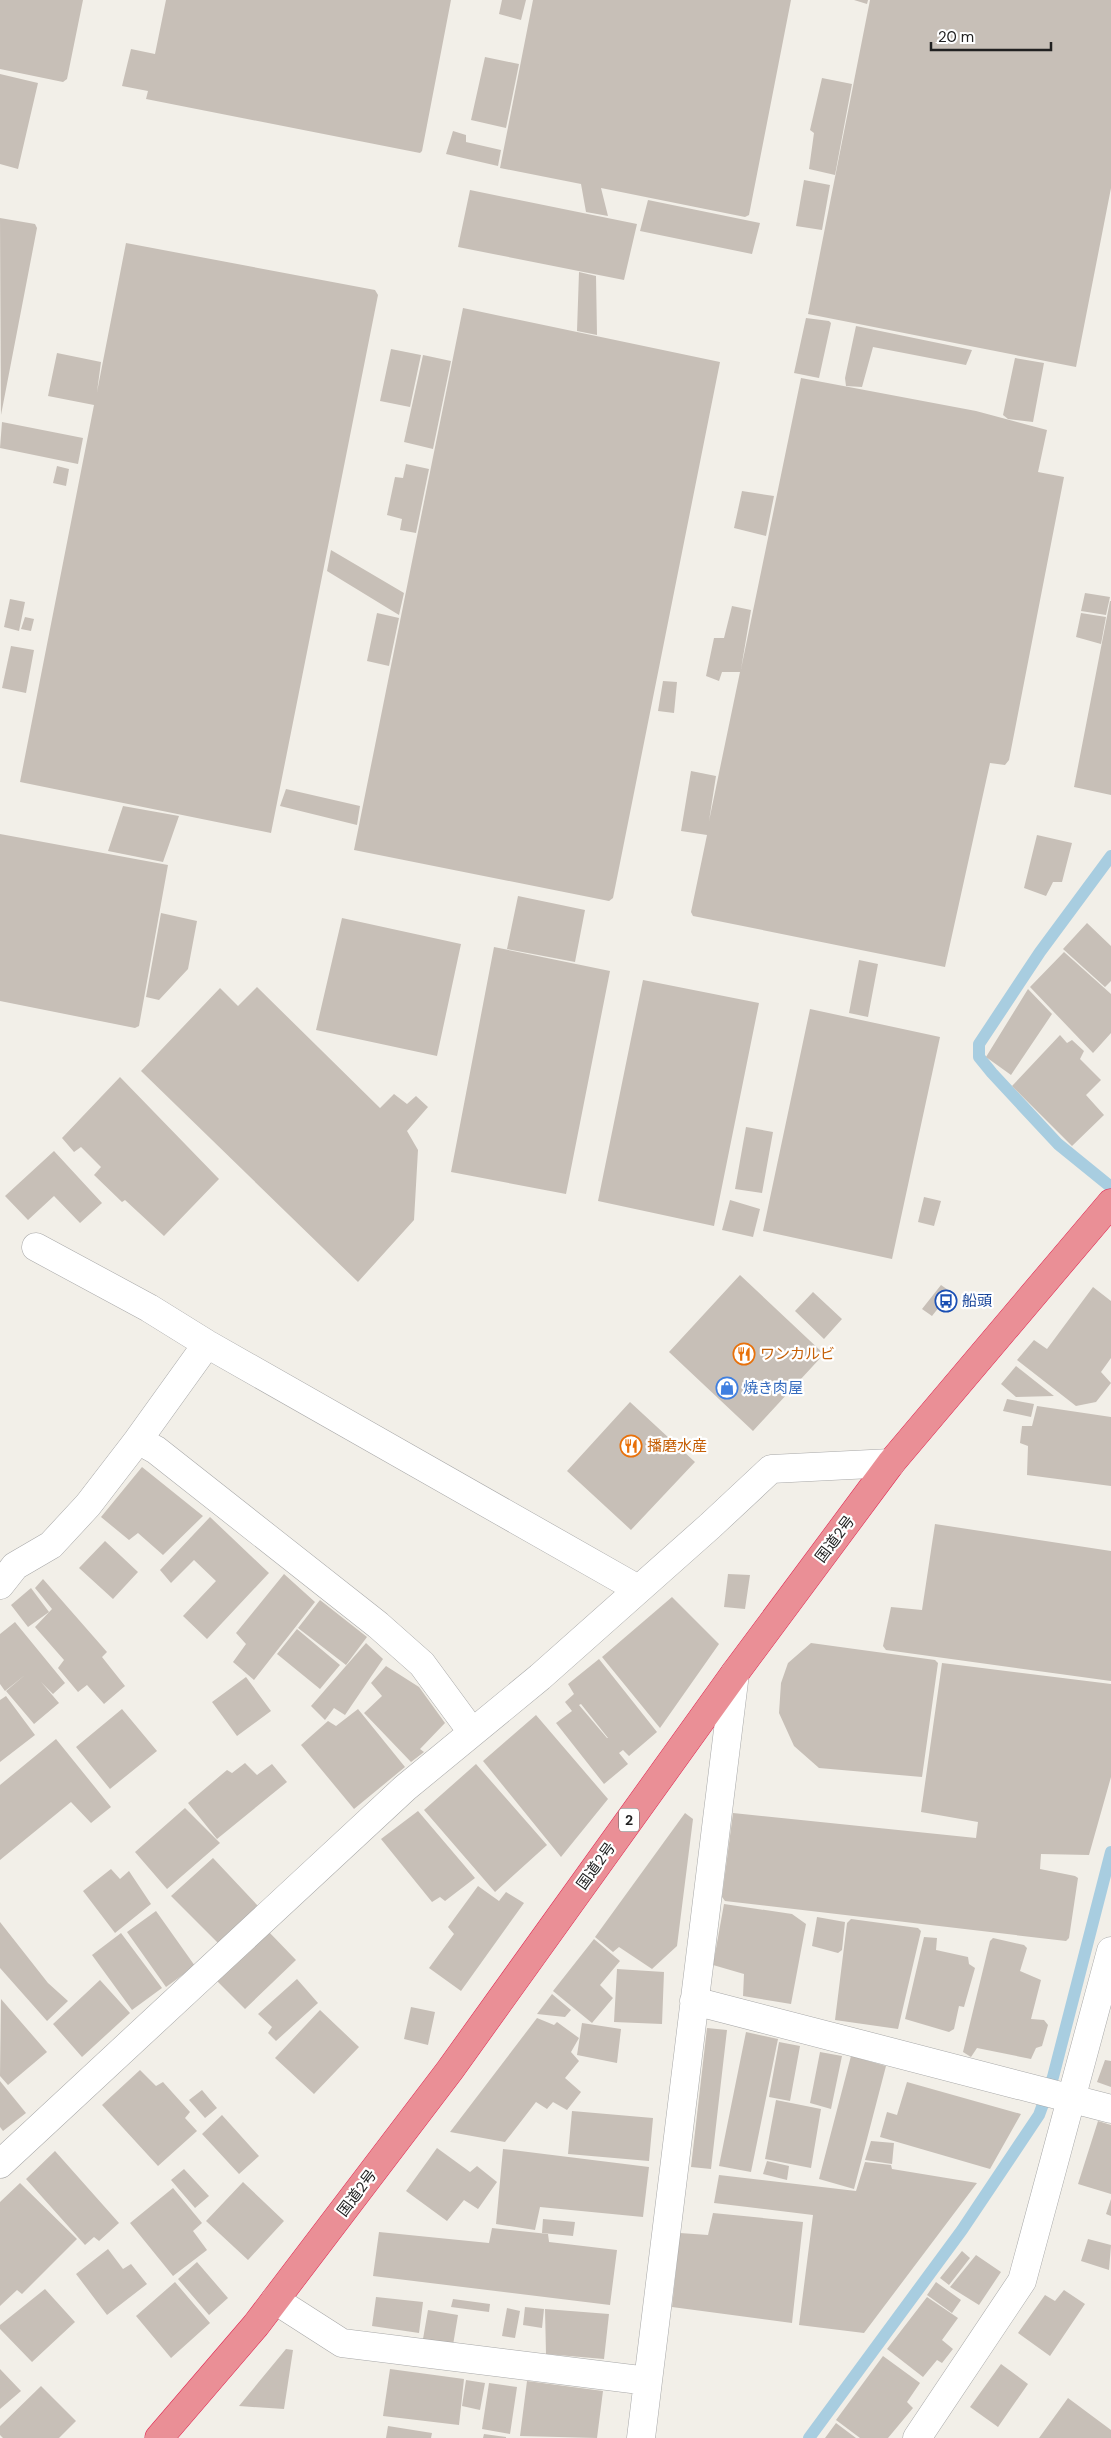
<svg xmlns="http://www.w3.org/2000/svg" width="1111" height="2438" font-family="'DM Sans','Noto Sans JP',sans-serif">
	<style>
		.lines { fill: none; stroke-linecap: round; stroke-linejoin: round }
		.stream { stroke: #a8cde0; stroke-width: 12 }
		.building { fill: #c7bfb7; fill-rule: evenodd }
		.minor-casing { stroke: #a8a8a8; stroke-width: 29 }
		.highway-casing { stroke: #e02551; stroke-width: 29 }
		.minor { stroke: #fff; stroke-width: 28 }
		.highway { stroke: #ea8f96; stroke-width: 28 }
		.labels { text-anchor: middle; stroke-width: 4.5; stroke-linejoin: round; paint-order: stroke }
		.shield { fill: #fff; stroke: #646464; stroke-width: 1 }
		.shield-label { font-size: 14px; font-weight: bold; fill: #212121 }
		.transit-label { font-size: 15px; fill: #164399; stroke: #fff; text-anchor: start }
		.food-label { font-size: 15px; fill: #c56008; stroke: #fff; text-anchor: start }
		.shop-label { font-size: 15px; fill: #366cbe; stroke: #fff; text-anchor: start }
		.street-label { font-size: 15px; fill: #212121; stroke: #fff }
	</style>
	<rect width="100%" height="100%" fill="#f2efe8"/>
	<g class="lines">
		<path class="stream" d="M 1111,856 L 1040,952 L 979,1044 L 979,1057 L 992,1073 L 1058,1144 L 1111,1187
			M 809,2438 L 962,2230 L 1039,2115 L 1053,2077 L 1111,1852"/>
	</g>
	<path class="building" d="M 0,0 L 83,0 L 67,79 L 63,82 L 0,69 Z
		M 166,0 L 451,0 L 422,151 L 420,153 L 146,99 L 148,91 L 122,86 L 131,49 L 155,54 Z
		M 502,0 L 526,0 L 521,20 L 499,14 Z
		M 533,0 L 791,0 L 749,215 L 745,217 L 601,188 L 608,216 L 586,212 L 581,184 L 500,168 Z
		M 854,0 L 868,0 L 867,4 Z
		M 870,0 L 1111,0 L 1111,188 L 1076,367 L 808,314 Z
		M 485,57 L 519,64 L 506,128 L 471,120 Z
		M 0,74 L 38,83 L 18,169 L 0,164 Z
		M 822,78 L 852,84 L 835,175 L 809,169 L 814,133 L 810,130 Z
		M 453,131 L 466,135 L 466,142 L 501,150 L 498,166 L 446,154 Z
		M 804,180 L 830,185 L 822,230 L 796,226 Z
		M 470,190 L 637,224 L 624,280 L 458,247 Z
		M 648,200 L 760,223 L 752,254 L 640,231 Z
		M 0,218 L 35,224 L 37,228 L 1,415 Z
		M 126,243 L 375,290 L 378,295 L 271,833 L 20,782 L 94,405 L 48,396 L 57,353 L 101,362 L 97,392 Z
		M 579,272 L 596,276 L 597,335 L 577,331 Z
		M 463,308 L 720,362 L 613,898 L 609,901 L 354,850 Z
		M 806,318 L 829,321 L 831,323 L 819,378 L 794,373 Z
		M 856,326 L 972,350 L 966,365 L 873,347 L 862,387 L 846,386 L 845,378 Z
		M 391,349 L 421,355 L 410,407 L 380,401 Z
		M 423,355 L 451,361 L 433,449 L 404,442 Z
		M 1015,358 L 1044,363 L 1033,422 L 1008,419 L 1003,415 Z
		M 801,378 L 976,411 L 1047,430 L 1038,472 L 1064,477 L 1009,760 L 1005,765 L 990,763 L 945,967 L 693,916 L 691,912 L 707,835 L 681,831 L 691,771 L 716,776 L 709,821 L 740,672 L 722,672 L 719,681 L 706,676 L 714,638 L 724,638 L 732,606 L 751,610 L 741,669 Z
		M 2,422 L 83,438 L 78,464 L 0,448 Z
		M 406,464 L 429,469 L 416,533 L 400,530 L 402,519 L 387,515 L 395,477 L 403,478 Z
		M 57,466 L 69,469 L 66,486 L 53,483 Z
		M 742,491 L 774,496 L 766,536 L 734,528 Z
		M 331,550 L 404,593 L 399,615 L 327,571 Z
		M 1085,593 L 1110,597 L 1106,615 L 1081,611 Z
		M 10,599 L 25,602 L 19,631 L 4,627 Z
		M 1110,601 L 1111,601 L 1111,795 L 1074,787 Z
		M 377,613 L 399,618 L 389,666 L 367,661 Z
		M 1081,613 L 1106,617 L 1101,644 L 1076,637 Z
		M 25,617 L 34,619 L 31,631 L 21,629 Z
		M 11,646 L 34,650 L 26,693 L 2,688 Z
		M 663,681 L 677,682 L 674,713 L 658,711 Z
		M 286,789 L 360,806 L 357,825 L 280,806 Z
		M 123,806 L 179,816 L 163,862 L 108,851 Z
		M 0,834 L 168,865 L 139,1026 L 135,1028 L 0,1001 Z
		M 1037,835 L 1072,843 L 1062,882 L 1053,882 L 1046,896 L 1024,888 Z
		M 518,896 L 585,910 L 575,962 L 507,949 Z
		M 161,913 L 197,921 L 188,969 L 159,1000 L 146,997 Z
		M 342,918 L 461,944 L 437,1056 L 316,1030 Z
		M 1087,923 L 1111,946 L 1111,981 L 1105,987 L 1063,949 Z
		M 494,947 L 610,971 L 566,1194 L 451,1172 Z
		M 1064,952 L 1111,994 L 1111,1033 L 1093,1053 L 1030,987 Z
		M 859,960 L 878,964 L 868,1017 L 849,1013 Z
		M 643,980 L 759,1003 L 714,1226 L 598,1201 Z
		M 257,987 L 380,1108 L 394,1094 L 407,1104 L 416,1096 L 428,1107 L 407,1131 L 418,1150 L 414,1220 L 358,1282 L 141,1071 L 220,988 L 238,1006 Z
		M 1028,989 L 1052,1014 L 1011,1075 L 986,1057 Z
		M 810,1009 L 940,1037 L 892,1259 L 763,1231 Z
		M 1060,1035 L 1067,1043 L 1072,1040 L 1084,1051 L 1080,1059 L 1101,1080 L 1086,1095 L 1104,1115 L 1072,1146 L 1012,1086 Z
		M 120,1077 L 219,1179 L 164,1236 L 125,1200 L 122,1202 L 94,1175 L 101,1167 L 81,1147 L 74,1152 L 62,1138 Z
		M 746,1127 L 773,1132 L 762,1193 L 735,1189 Z
		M 54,1151 L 102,1203 L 80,1223 L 54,1196 L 28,1220 L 5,1196 Z
		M 924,1197 L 941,1201 L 934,1226 L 918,1222 Z
		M 730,1200 L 760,1209 L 753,1237 L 722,1230 Z
		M 740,1275 L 824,1354 L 753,1431 L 669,1352 Z
		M 941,1285 L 951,1292 L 932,1316 L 922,1309 Z
		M 1093,1287 L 1111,1301 L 1111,1358 L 1101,1372 L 1111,1383 L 1096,1402 L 1076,1406 L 1017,1360 L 1034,1340 L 1047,1349 Z
		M 813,1292 L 842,1319 L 824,1339 L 795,1311 Z
		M 1016,1366 L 1054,1396 L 1016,1397 L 1001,1384 Z
		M 1007,1399 L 1034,1404 L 1031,1417 L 1003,1411 Z
		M 630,1402 L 695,1462 L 631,1530 L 567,1471 Z
		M 1037,1406 L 1111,1417 L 1111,1486 L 1027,1475 L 1028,1446 L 1020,1443 L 1022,1426 L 1032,1426 Z
		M 142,1467 L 203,1516 L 163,1555 L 138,1533 L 129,1540 L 101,1517 Z
		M 210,1517 L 269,1573 L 207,1639 L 183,1616 L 216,1581 L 194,1560 L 171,1583 L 160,1570 Z
		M 935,1524 L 1111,1551 L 1111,1681 L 886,1650 L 883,1646 L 891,1607 L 922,1610 Z
		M 105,1541 L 138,1572 L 113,1599 L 79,1568 Z
		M 284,1574 L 315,1602 L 254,1680 L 233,1662 L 246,1644 L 236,1633 Z
		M 728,1574 L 750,1575 L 745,1609 L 724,1607 Z
		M 43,1579 L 107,1652 L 102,1657 L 125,1686 L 104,1704 L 87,1685 L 78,1692 L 58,1668 L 64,1660 L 35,1627 L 52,1609 L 35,1588 Z
		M 31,1588 L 49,1612 L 28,1627 L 11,1605 Z
		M 672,1597 L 719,1644 L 660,1728 L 602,1657 Z
		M 320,1600 L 367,1637 L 346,1665 L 298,1628 Z
		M 15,1622 L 65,1683 L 53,1694 L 41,1682 L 59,1703 L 34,1724 L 6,1691 L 25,1675 L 5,1691 L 0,1684 L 0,1634 Z
		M 297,1629 L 340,1665 L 320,1689 L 277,1654 Z
		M 366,1643 L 383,1659 L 345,1715 L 334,1708 L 325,1720 L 311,1706 Z
		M 811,1643 L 935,1660 L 938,1663 L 922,1777 L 819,1768 L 794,1746 L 779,1713 L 781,1683 L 788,1663 Z
		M 599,1659 L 657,1732 L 629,1756 L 623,1750 L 619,1753 L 628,1764 L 604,1784 L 556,1723 L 572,1711 L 565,1702 L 574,1694 L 568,1684 ZM 581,1704 L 608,1738 L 607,1738 L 579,1705 Z
		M 942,1663 L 1111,1684 L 1111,1777 L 1089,1855 L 1041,1854 L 1040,1869 L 1075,1876 L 1078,1878 L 1069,1938 L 1066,1941 L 725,1901 L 722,1897 L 733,1813 L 976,1838 L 978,1822 L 921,1812 Z
		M 386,1666 L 419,1687 L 445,1723 L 420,1749 L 424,1752 L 411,1762 L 364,1713 L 382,1696 L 371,1683 Z
		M 246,1677 L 271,1711 L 237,1736 L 212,1702 Z
		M 6,1696 L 35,1735 L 0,1762 L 0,1700 Z
		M 122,1709 L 157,1751 L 110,1789 L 76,1747 Z
		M 358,1709 L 405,1767 L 354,1809 L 301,1745 L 328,1721 L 336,1726 Z
		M 536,1715 L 608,1799 L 561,1857 L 483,1761 Z
		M 56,1739 L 111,1807 L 91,1823 L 71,1802 L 0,1860 L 0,1785 Z
		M 245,1763 L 257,1775 L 272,1764 L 287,1782 L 217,1839 L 188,1803 L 227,1770 L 232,1773 Z
		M 476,1764 L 547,1845 L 495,1892 L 424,1810 Z
		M 185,1808 L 220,1843 L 167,1889 L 135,1852 Z
		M 418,1811 L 475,1878 L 445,1901 L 440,1897 L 432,1902 L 381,1839 Z
		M 685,1813 L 693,1819 L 677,1946 L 652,1969 L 619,1947 L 613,1952 L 595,1937 Z
		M 213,1858 L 258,1906 L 218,1943 L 171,1896 Z
		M 111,1869 L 120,1879 L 129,1871 L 151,1904 L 115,1933 L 83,1891 Z
		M 478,1886 L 499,1901 L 506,1892 L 524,1903 L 461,1991 L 429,1968 L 454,1934 L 448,1927 Z
		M 724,1904 L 792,1914 L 806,1924 L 791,2004 L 743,1996 L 744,1974 L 713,1965 Z
		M 156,1911 L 195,1966 L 166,1987 L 127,1932 Z
		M 817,1917 L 845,1922 L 842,1950 L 838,1953 L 812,1946 Z
		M 851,1919 L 918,1928 L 921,1931 L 898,2029 L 835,2020 L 847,1923 Z
		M 0,1922 L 48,1983 L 68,2001 L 47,2021 L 0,1968 Z
		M 268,1931 L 296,1960 L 245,2009 L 216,1980 Z
		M 121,1933 L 162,1988 L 132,2010 L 92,1955 Z
		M 924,1937 L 937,1938 L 936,1950 L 968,1957 L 969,1964 L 975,1968 L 964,2007 L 959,2006 L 954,2029 L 949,2032 L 905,2019 Z
		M 993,1938 L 1024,1945 L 1027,1948 L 1020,1971 L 1041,1980 L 1031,2019 L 1044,2020 L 1048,2025 L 1042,2046 L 1036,2048 L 1031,2059 L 977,2048 L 971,2057 L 963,2052 L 990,1941 Z
		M 594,1939 L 620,1961 L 600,1985 L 613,1998 L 592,2023 L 553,1991 Z
		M 617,1969 L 664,1972 L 662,2024 L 614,2022 Z
		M 297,1979 L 318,2003 L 276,2041 L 268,2033 L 272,2027 L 258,2014 Z
		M 100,1980 L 130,2013 L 82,2057 L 53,2024 Z
		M 552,1994 L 571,2010 L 565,2017 L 537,2014 Z
		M 1,1999 L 47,2052 L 8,2085 L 0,2076 Z
		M 411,2007 L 435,2012 L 428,2045 L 404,2039 Z
		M 320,2010 L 359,2047 L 314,2094 L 275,2058 Z
		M 537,2018 L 554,2025 L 557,2022 L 579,2038 L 571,2052 L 579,2061 L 565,2078 L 581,2092 L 567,2110 L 553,2102 L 547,2109 L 536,2102 L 505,2142 L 450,2132 Z
		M 582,2023 L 621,2029 L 617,2063 L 577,2055 Z
		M 707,2028 L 727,2030 L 711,2169 L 691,2167 Z
		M 746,2032 L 778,2039 L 751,2172 L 719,2166 Z
		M 779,2042 L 800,2046 L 790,2101 L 769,2097 Z
		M 820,2052 L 842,2056 L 831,2109 L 810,2103 Z
		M 851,2056 L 886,2066 L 854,2189 L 819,2179 Z
		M 1105,2060 L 1111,2061 L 1111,2087 L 1097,2082 Z
		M 140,2070 L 156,2086 L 163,2082 L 190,2112 L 185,2118 L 197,2131 L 158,2166 L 102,2105 Z
		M 0,2081 L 26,2113 L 3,2131 L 0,2127 Z
		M 907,2082 L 1021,2114 L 990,2169 L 880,2137 L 887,2112 L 897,2115 Z
		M 202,2090 L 217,2108 L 205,2118 L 189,2100 Z
		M 776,2100 L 821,2109 L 811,2168 L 765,2159 Z
		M 572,2111 L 653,2118 L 649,2161 L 568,2154 Z
		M 222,2115 L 259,2156 L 239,2174 L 202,2134 Z
		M 1098,2121 L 1111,2125 L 1111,2194 L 1078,2184 Z
		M 871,2141 L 894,2143 L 892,2164 L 865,2160 Z
		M 437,2148 L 470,2172 L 477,2166 L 497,2182 L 478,2209 L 464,2200 L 447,2221 L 406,2191 Z
		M 503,2149 L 649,2167 L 643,2217 L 540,2207 L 535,2230 L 496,2224 Z
		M 55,2151 L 119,2223 L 99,2241 L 94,2237 L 85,2245 L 26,2179 Z
		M 767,2161 L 789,2166 L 787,2180 L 763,2174 Z
		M 865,2162 L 891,2165 L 892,2169 L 977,2183 L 864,2333 L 799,2325 L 813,2215 L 714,2203 L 719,2175 L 856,2191 Z
		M 184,2169 L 209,2196 L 195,2208 L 171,2180 Z
		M 243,2182 L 284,2221 L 248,2260 L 206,2221 Z
		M 20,2183 L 77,2239 L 22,2294 L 17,2290 L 0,2306 L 0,2202 Z
		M 173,2188 L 202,2223 L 193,2231 L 207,2250 L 173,2276 L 130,2223 Z
		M 1111,2199 L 1111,2216 L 1106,2214 Z
		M 713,2213 L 803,2222 L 792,2323 L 672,2307 L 680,2233 L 708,2235 Z
		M 543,2219 L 575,2222 L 573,2236 L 542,2233 Z
		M 492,2228 L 548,2234 L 549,2242 L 617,2250 L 610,2305 L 373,2276 L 379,2232 L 489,2243 Z
		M 1088,2239 L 1111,2245 L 1109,2270 L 1081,2261 Z
		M 108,2249 L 123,2269 L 131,2264 L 147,2284 L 107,2315 L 76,2274 Z
		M 962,2251 L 970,2258 L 949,2285 L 940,2278 Z
		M 976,2255 L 1001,2272 L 979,2305 L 950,2287 Z
		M 197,2262 L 228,2298 L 209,2315 L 178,2279 Z
		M 175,2282 L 210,2323 L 171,2358 L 136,2316 Z
		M 936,2282 L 961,2300 L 952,2313 L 927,2295 Z
		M 45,2289 L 75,2322 L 32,2362 L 0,2329 L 0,2325 Z
		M 1064,2290 L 1085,2304 L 1050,2356 L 1018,2333 L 1045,2295 L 1055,2301 Z
		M 376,2297 L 423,2302 L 419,2333 L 372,2326 Z
		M 927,2297 L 958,2318 L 942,2340 L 953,2349 L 942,2363 L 937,2360 L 923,2377 L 887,2349 Z
		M 453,2299 L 490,2304 L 489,2312 L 451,2307 Z
		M 525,2307 L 544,2309 L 542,2328 L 523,2325 Z
		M 507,2308 L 520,2311 L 515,2338 L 502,2336 Z
		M 545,2309 L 609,2314 L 604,2359 L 546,2354 Z
		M 428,2310 L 458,2315 L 453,2345 L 423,2339 Z
		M 286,2349 L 293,2350 L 284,2409 L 239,2406 Z
		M 883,2356 L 920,2383 L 907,2402 L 913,2408 L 888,2438 L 860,2438 L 836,2420 Z
		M 1001,2364 L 1028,2384 L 998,2427 L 970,2407 Z
		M 0,2369 L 21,2391 L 0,2409 Z
		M 390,2369 L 464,2379 L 459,2425 L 383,2416 Z
		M 466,2380 L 485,2383 L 480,2410 L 462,2406 Z
		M 527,2381 L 603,2391 L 597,2438 L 520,2436 Z
		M 489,2383 L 517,2387 L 510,2434 L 482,2429 Z
		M 41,2386 L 76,2421 L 59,2438 L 3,2438 L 0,2435 L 0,2426 Z
		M 1068,2398 L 1111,2430 L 1111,2438 L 1039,2438 Z
		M 836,2423 L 856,2438 L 825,2438 Z
		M 388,2426 L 432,2433 L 431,2438 L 386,2438 Z
		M 484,2434 L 506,2437 L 506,2438 L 483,2438 Z"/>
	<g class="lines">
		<g class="minor-casing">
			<path id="minor" d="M 36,1247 L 149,1308 L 207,1344 L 638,1589
				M 138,1440 L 156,1450 L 378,1625 L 422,1664 L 472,1732
				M 0,1585 L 15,1566 L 51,1545 L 88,1505 L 138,1440 L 207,1344
				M 694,2001 L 1111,2109
				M 0,2164 L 405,1788 L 540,1677 L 710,1526 L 771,1469 L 891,1463
				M 275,2300 L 342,2343 L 648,2381
				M 641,2438 L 735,1673
				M 917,2438 L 1022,2281 L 1111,1951"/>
		</g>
		<g class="highway-casing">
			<path id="highway" d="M 159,2438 L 256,2325 L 450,2070 L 735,1673 L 891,1463 L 1111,1203"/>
		</g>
		<use href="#minor" class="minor"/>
		<use href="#highway" class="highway"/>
	</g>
	<defs>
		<g id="bus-ring" transform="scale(1.125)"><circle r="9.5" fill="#fff" stroke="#1a4fb4" stroke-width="1.5"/><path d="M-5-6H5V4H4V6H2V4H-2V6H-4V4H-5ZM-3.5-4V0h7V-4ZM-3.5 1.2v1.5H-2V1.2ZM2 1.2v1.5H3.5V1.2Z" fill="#1a4fb4"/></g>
		<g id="restaurant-ring" transform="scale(1.125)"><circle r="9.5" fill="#fff" stroke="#e8710a" stroke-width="1.5"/><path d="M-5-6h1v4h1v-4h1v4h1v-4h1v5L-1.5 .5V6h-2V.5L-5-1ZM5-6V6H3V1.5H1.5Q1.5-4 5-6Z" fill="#e8710a"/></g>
		<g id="shop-ring" transform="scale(1.125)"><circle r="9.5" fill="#fff" stroke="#3f7fe0" stroke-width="1.5"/><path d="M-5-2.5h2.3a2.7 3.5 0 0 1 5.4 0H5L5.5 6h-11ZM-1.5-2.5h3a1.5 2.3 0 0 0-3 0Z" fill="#3f7fe0"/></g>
	</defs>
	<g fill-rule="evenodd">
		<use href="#bus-ring" x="946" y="1301"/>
		<use href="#restaurant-ring" x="744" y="1354"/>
		<use href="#shop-ring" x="727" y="1388"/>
		<use href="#restaurant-ring" x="631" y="1446"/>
	</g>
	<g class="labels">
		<rect class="shield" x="619" y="1808.5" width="20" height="23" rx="4"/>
		<g class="shield-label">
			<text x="629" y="1825">2</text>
		</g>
		<g class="transit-label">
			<text x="962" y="1306">船頭</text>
		</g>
		<g class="food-label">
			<text x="760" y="1359">ワンカルビ</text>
			<text x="647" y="1451">播磨水産</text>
		</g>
		<g class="shop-label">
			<text x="743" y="1393">焼き肉屋</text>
		</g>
		<g class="street-label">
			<text transform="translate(835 1539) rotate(-53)" y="5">国道2号</text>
			<text transform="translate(596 1866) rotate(-54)" y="5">国道2号</text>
			<text transform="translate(357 2193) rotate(-53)" y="5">国道2号</text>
		</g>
	</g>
	<path d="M931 42v8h120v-8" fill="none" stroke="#212121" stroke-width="2.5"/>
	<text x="938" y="42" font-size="15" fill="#212121" stroke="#ffffff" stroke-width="4" paint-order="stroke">20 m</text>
</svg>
